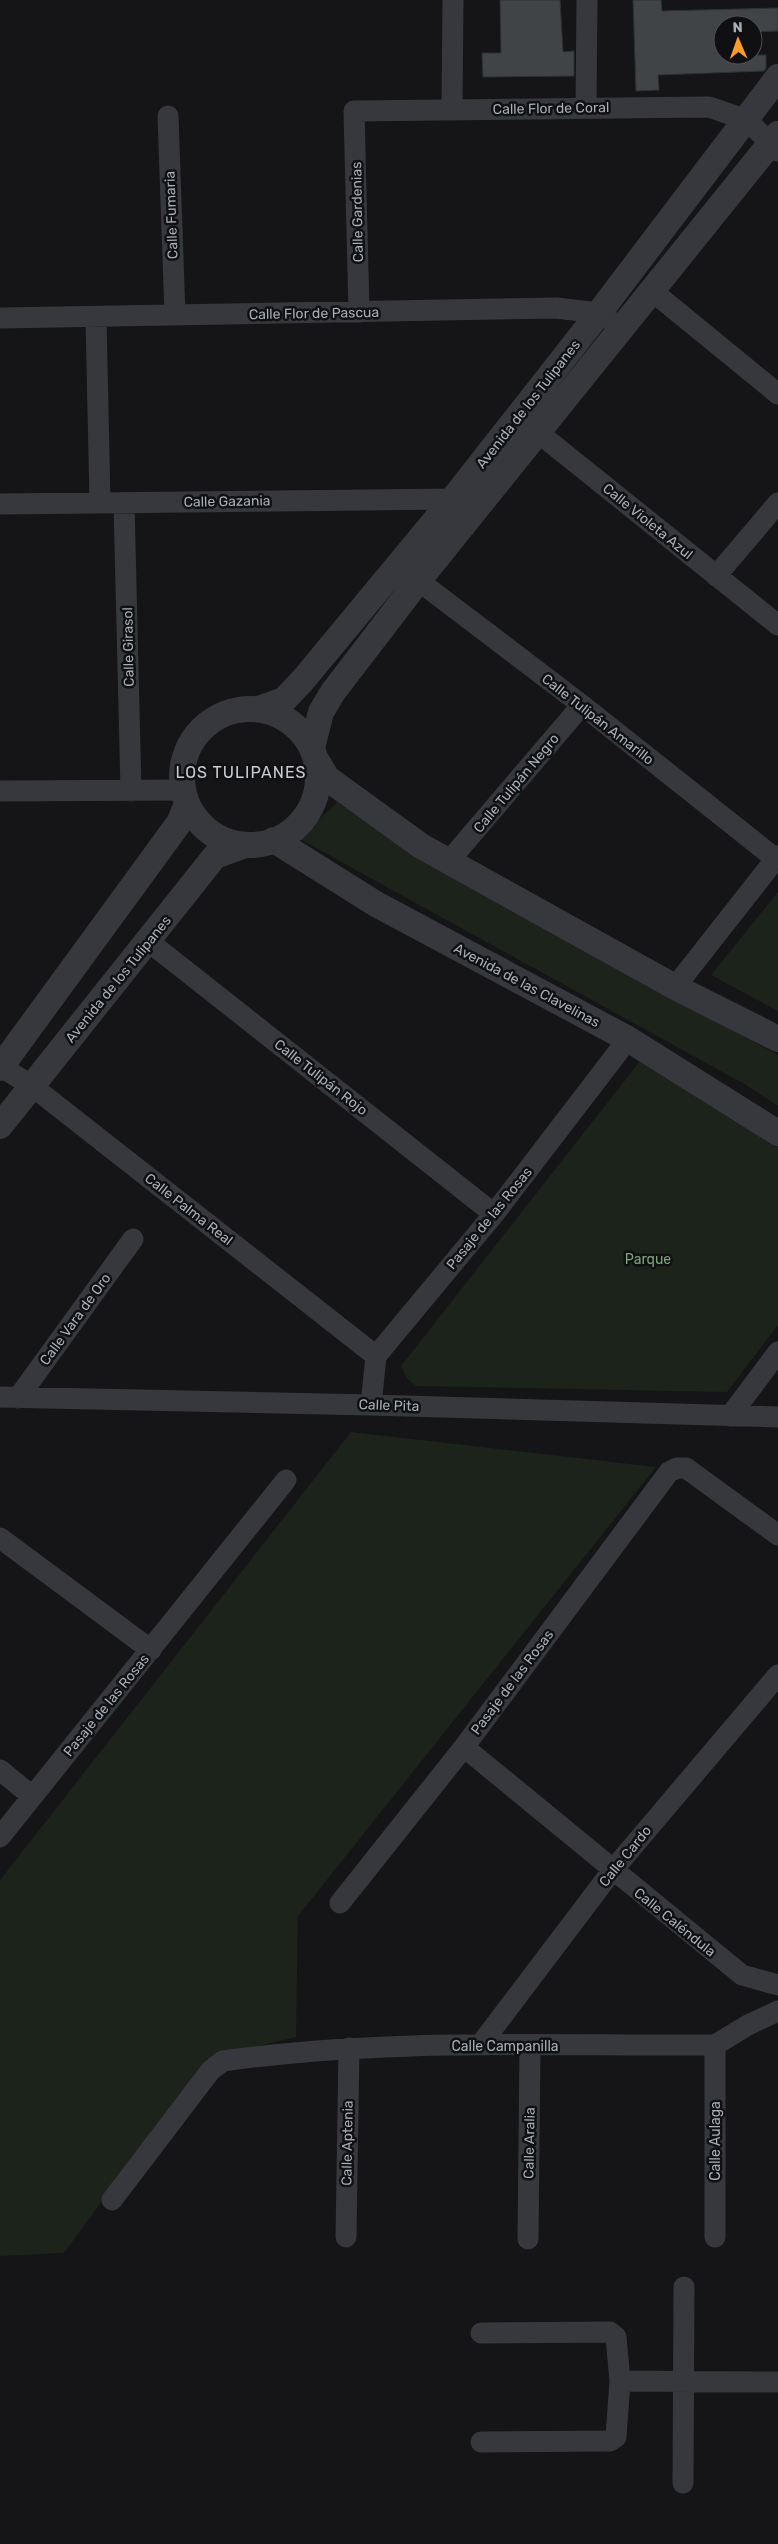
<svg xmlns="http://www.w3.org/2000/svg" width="778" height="2544" font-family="Rubik,sans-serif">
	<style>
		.green { fill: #1b231b }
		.building { fill: #414447; stroke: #2f3033 }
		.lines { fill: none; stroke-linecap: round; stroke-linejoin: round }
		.minor { stroke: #36383d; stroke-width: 21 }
		.tertiary { stroke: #36383d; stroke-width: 26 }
		.labels { text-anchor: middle; stroke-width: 5; stroke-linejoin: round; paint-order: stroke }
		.street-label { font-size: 14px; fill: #a6aeb8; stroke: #101012 }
		.park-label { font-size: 14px; fill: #7fa47c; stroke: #101012 }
		.quarter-label { font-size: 16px; letter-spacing: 1px; fill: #c8ccd4; stroke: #101012 }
	</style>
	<rect width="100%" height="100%" fill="#151517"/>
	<path class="green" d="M 335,793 L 677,1000 L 778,1055 L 778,1106 L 746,1085 L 298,838 L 336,804 Z
		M 778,892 L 778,1011 L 711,975 Z
		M 644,1056 L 778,1137 L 778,1325 L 727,1392 L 416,1386 L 407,1378 L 401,1366 Z
		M 351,1432 L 656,1467 L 298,1916 L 296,2037 L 206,2059 L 64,2253 L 0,2256 L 0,1880 Z"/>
	<path class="building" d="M 500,0 L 560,0 L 563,52 L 574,51 L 574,76 L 483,77 L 482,53 L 501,53 Z
		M 633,0 L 661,0 L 662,11 L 778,8 L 778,31 L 753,32 L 753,25 L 723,25 L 723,55 L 766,55 L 766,68 L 764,71 L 658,75 L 659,90 L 636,91 Z"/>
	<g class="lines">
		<path class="minor" d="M 586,107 L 587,0
			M 452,109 L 453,0
			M 168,116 L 175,315
			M 652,291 L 778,394
			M 359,312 L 354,111 L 709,107 L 747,120 L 778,151
			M 96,317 L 100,503
			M 0,318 L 556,308 L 599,313 L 610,320
			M 525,422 L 778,625
			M 124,503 L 131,791
			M 0,504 L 453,499
			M 407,572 L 582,705 L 776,859
			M 716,576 L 778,503
			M 0,791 L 182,790
			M 449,861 L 582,705
			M 148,941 L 494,1214
			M 675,987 L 778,856
			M 0,1066 L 32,1086 L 376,1356
			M 0,1397 L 371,1405 L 778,1417
			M 18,1398 L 133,1239
			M 371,1405 L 376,1356 L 494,1214 L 628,1039
			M 730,1416 L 778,1352
			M 0,1538 L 151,1650
			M 464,1747 L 742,1975 L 778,1985
			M 0,1770 L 32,1796
			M 0,1837 L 286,1480
			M 340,1903 L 464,1747 L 669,1472 L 677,1468 L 686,1468 L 778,1535
			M 481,2044 L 612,1871 L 778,1675
			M 715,2045 L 715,2237
			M 112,2200 L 211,2070 L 223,2061 C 386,2038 551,2046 715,2045 L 748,2025 L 778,2011
			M 346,2237 L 349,2048
			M 528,2239 L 530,2046
			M 481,2333 L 610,2332 L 616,2337 L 620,2381 L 616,2437 L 610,2441 L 481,2442
			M 620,2381 L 778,2382
			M 683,2483 L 684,2287"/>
		<path class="tertiary" d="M182 777a68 68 0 1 1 136 0a68 68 0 1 1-136 0Z
			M 258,709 L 284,700 L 303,680 L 453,499 L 599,313 L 778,77
			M 312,748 L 321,712 L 333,692 L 418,581 L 778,134
			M 317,761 L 327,778 L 421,846 L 675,987 L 778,1039
			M 274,840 L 376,904 L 628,1039 L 778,1133
			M 0,1068 L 179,823 L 187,804
			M 0,1126 L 215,856 L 245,845"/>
	</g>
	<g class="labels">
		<g class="street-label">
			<text transform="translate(551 108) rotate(-1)" y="5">Calle Flor de Coral</text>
			<text transform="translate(357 212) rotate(-91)" y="5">Calle Gardenias</text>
			<text transform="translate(171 215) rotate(-92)" y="5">Calle Fumaria</text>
			<text transform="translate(314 313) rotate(-1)" y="5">Calle Flor de Pascua</text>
			<text transform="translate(528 404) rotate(-52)" y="5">Avenida de los Tulipanes</text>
			<text transform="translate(227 501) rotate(-1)" y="5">Calle Gazania</text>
			<text transform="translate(648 521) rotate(39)" y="5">Calle Violeta Azul</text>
			<text transform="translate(128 647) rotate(-91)" y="5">Calle Girasol</text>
			<text transform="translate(598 719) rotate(38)" y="5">Calle Tulipán Amarillo</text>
			<text transform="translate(516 783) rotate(-50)" y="5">Calle Tulipán Negro</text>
			<text transform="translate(118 979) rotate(-51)" y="5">Avenida de los Tulipanes</text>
			<text transform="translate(527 985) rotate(28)" y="5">Avenida de las Clavelinas</text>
			<text transform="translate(321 1077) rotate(38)" y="5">Calle Tulipán Rojo</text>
			<text transform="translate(189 1209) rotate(38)" y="5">Calle Palma Real</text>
			<text transform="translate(489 1218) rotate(-51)" y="5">Pasaje de las Rosas</text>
			<text transform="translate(75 1319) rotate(-54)" y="5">Calle Vara de Oro</text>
			<text transform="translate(389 1405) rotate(2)" y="5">Calle Pita</text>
			<text transform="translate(512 1682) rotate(-53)" y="5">Pasaje de las Rosas</text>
			<text transform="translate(106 1705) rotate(-51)" y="5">Pasaje de las Rosas</text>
			<text transform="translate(625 1856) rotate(-51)" y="5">Calle Cardo</text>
			<text transform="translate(675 1922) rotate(39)" y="5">Calle Caléndula</text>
			<text x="505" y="2051">Calle Campanilla</text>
			<text transform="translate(715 2141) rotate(-90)" y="5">Calle Aulaga</text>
			<text transform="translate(347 2143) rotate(-89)" y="5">Calle Aptenia</text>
			<text transform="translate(529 2143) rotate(-89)" y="5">Calle Aralia</text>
		</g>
		<g class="park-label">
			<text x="648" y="1264">Parque</text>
		</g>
		<g class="quarter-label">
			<text x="241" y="778">LOS TULIPANES</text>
		</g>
	</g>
	<g transform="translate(738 40) rotate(358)"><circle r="24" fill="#101012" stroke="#4c4f54"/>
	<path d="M0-4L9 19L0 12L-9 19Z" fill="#fb9b29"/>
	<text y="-8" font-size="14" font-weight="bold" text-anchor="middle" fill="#a6aeb8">N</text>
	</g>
</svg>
